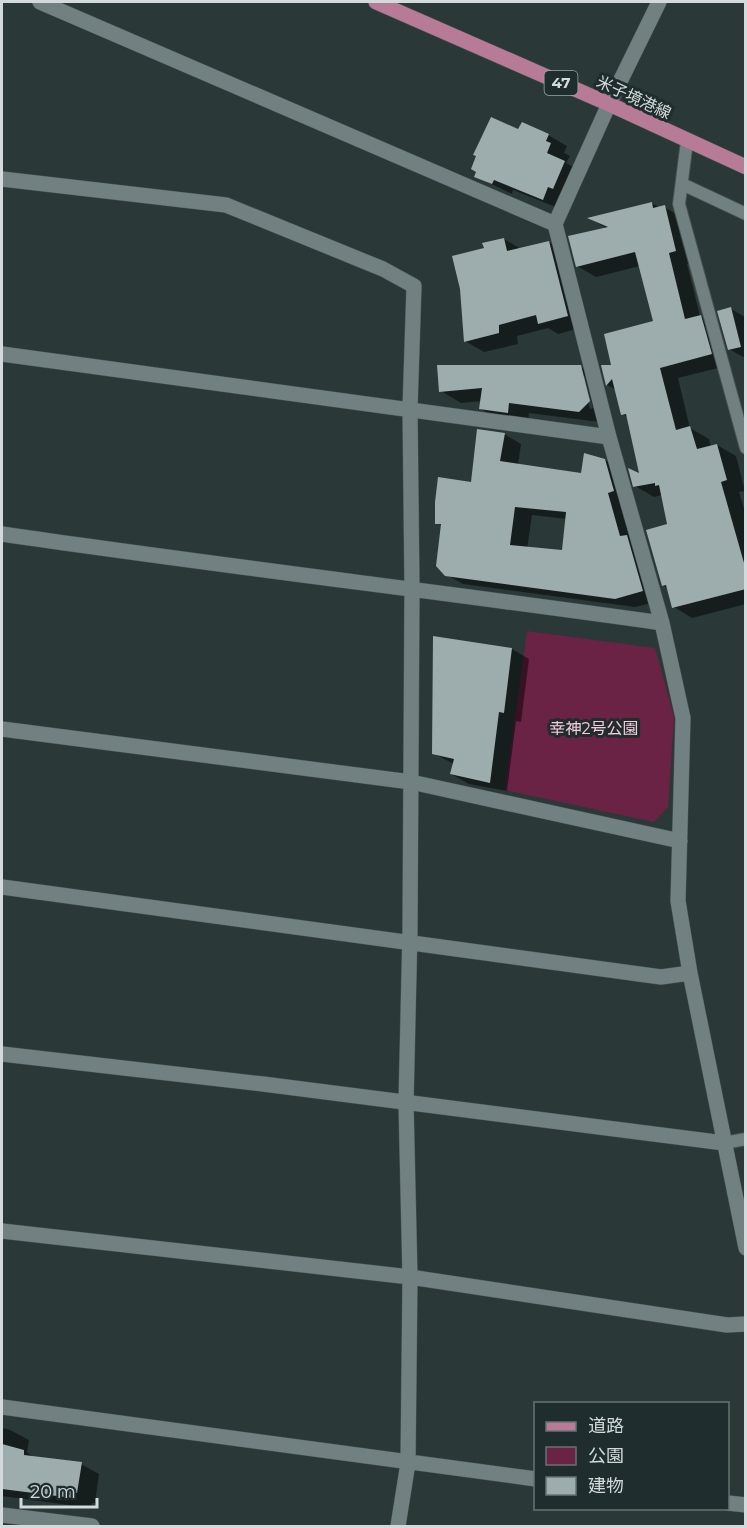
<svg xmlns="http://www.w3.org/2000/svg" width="747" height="1528" font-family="Montserrat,'Noto Sans JP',sans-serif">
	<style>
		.green { fill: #6a2245 }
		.shadow { fill: #0007; fill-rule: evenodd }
		.building { fill: #9dacad; fill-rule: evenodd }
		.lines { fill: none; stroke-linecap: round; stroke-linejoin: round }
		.lane-casing { stroke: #485354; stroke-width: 14 }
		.street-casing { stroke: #485354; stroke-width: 16 }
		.primary-casing { stroke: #485354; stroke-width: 16 }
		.lane { stroke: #718081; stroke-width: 12 }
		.street { stroke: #718081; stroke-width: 15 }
		.primary { stroke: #b77b98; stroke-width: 15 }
		.labels { text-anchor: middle; stroke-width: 6; stroke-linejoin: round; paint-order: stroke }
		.shield { fill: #202d2e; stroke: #9da6a7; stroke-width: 1.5 }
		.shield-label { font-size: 15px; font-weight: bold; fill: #d2dadb }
		.street-label { font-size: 16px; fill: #d2dadb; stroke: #202d2e }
		.park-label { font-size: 16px; fill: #f8cadb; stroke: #202d2e }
	</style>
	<rect width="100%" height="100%" fill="#2a3838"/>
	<path class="green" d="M 527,631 L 655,648 L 674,717 L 668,807 L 654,822 L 505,790 Z"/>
	<path class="shadow" d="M 519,131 L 548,135 L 567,146 L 564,153 L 570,156 L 566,163 L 584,173 L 563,210 L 513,190 L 512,194 L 475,176 Z
		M 652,203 L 660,208 L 664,207 L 683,218 L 694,262 L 687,264 L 700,316 L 720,327 L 730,365 L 678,378 L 690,428 L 709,439 L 711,447 L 717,445 L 736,456 L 745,491 L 739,492 L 746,515 L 746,604 L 692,618 L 674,607 L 668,589 L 663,585 L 669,525 L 662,495 L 654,497 L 635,486 L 641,475 L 628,418 L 623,414 L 617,390 L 607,385 L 603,367 L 613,367 L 655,322 L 640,266 L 596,277 L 577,266 L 608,229 L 591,219 Z
		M 504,239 L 521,249 L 549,242 L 568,254 L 587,326 L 558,334 L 548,328 L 517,336 L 518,344 L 484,352 L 465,341 L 486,250 Z
		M 731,309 L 745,317 L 746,357 L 743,357 L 729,349 Z
		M 580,367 L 601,378 L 600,422 L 529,413 L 528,424 L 501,420 L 481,409 L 482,401 L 461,403 L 441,391 ZM 582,376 L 585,376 L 593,408 L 590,409 Z
		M 504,434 L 521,444 L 518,465 L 582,475 L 605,460 L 622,470 L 659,601 L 635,607 L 463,584 L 445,574 L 443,526 L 436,523 L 472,483 ZM 532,515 L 567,519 L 563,552 L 527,549 Z
		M 512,649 L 529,659 L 521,722 L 516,721 L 507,791 L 469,784 L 451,774 L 454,764 L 433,753 Z
		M 2,1428 L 10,1430 L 29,1440 L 27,1452 L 33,1457 L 81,1464 L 99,1474 L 95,1503 L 92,1503 L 91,1508 L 2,1496 Z"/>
	<path class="building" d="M 491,117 L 518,129 L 522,122 L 549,134 L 546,141 L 551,143 L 547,153 L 565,161 L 553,189 L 548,187 L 543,200 L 494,180 L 492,184 L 474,177 L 476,172 L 471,169 L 476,156 L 473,155 Z
		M 652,202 L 653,208 L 665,205 L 676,251 L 669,253 L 685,319 L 701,315 L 712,354 L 660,368 L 676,430 L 690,426 L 697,449 L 717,444 L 727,480 L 721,482 L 746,570 L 746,589 L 672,608 L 666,585 L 662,586 L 646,530 L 667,524 L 659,485 L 655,486 L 655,483 L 633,487 L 628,468 L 639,473 L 626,414 L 621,415 L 612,379 L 606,386 L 601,365 L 611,365 L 604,334 L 653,321 L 635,252 L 576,267 L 568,236 L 608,227 L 587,218 Z
		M 504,238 L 507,251 L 549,241 L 568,316 L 538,324 L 536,315 L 499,325 L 499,333 L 464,342 L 460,289 L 452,256 L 484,248 L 482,243 Z
		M 731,307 L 741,347 L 728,350 L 717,311 Z
		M 437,365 L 581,365 L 590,401 L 579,412 L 509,403 L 508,413 L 479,409 L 482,388 L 439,392 Z
		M 477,429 L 505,433 L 500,461 L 581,473 L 584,453 L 605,459 L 614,491 L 608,493 L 620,536 L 627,535 L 643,591 L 615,599 L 445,576 L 436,566 L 441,524 L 435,524 L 435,502 L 438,477 L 471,482 ZM 515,507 L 566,512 L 562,550 L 510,545 Z
		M 433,636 L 512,648 L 504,713 L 499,712 L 490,783 L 450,774 L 454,759 L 432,754 Z
		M 2,1444 L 24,1450 L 24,1455 L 82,1462 L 77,1493 L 74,1493 L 73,1498 L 2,1489 Z"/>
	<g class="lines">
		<g class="lane-casing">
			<path id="lane" d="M 687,141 L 679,204 L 746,448
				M 682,184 L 746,214
				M 724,1143 L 746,1139"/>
		</g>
		<g class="street-casing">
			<path id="street" d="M 40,2 L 555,224
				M 659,2 L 609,104 L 555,224 L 609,437 L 662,623 L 683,718 L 678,901 L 690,973 L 746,1248
				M 2,179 L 226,205 L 383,269 L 414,286 L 410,408 L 412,588 L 410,930 L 406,1103 L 410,1277 L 408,1463 L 398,1526
				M 2,354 L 609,437
				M 2,534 C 221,566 442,592 662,623
				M 2,729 L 411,782 L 680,841
				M 2,887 L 661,977 L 690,973
				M 2,1054 L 263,1084 L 724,1143
				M 2,1231 L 410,1277 L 727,1325 L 746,1324
				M 2,1407 L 536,1479
				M 728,1503 L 746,1505
				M 2,1515 L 92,1526"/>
		</g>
		<g class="primary-casing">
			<path id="primary" d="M 376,2 L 609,104 L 746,167"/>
		</g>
		<use href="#lane" class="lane"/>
		<use href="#street" class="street"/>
		<use href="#primary" class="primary"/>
	</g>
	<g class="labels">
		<rect class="shield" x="544.5" y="71" width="33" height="24" rx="4.5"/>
		<g class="shield-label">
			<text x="561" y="88">47</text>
		</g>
		<g class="street-label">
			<text transform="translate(634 97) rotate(25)" y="6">米子境港線</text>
		</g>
		<g class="park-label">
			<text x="594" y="734">幸神2号公園</text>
		</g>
	</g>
	<rect width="747" height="1528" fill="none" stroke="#d2dadb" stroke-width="6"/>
	<rect x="534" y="1402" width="195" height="108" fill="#202d2e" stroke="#677273" stroke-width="1.5"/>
	<rect x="546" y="1422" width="30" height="9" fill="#b77b98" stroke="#677273" stroke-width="1.5"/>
	<text x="588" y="1432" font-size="18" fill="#d2dadb">道路</text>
	<rect x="546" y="1447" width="30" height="18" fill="#6a2245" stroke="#677273" stroke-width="1.5"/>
	<text x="588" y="1462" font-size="18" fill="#d2dadb">公園</text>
	<rect x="546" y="1477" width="30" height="18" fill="#9dacad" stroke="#677273" stroke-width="1.5"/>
	<text x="588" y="1492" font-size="18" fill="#d2dadb">建物</text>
	<path d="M21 1498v9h76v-9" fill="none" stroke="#d2dadb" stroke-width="3"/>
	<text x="30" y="1498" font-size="18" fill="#d2dadb" stroke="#202d2e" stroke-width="4.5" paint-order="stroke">20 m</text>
</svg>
